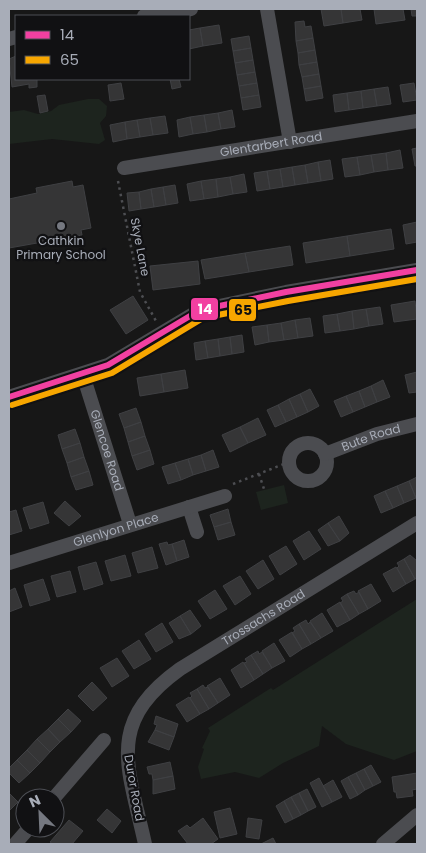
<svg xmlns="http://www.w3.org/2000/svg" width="426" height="853" font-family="Poppins,sans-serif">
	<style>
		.green { fill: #1d241e }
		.building { fill: #353536; stroke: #3f4043 }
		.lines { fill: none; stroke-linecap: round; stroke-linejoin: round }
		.path { stroke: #4d4e52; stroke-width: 2.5; stroke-dasharray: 2.5 4; stroke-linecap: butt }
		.minor { stroke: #4b4c50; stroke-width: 14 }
		.bus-1-casing { stroke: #111113; stroke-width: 10 }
		.bus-2-casing { stroke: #111113; stroke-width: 10 }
		.bus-1 { stroke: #f240a1; stroke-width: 6 }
		.bus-2 { stroke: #f7a600; stroke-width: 6 }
		.poi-dot { fill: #757880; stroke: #111113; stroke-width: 2 }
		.labels { text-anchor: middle; stroke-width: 4.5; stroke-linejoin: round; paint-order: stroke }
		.street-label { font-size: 12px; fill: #a8adb8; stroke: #111113 }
		.poi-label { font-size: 12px; fill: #a8adb8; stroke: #111113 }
		.line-badge { stroke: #111113; stroke-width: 2 }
		.badge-label { font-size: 14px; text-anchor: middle; font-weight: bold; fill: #fff }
		.pale-badge-label { font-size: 14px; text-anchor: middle; font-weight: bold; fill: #111 }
	</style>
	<rect width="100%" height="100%" fill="#171717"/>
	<path class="green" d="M 88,99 L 99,99 L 107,106 L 106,116 L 100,123 L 105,140 L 99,144 L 52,139 L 9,144 L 9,112 L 24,110 L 38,114 L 51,111 L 59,105 Z
		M 284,485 L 288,503 L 261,510 L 256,492 Z
		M 417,599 L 417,751 L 394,760 L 346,744 L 322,726 L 319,746 L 283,763 L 259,778 L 235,772 L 201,779 L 198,767 L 204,749 L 202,748 L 210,731 L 208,728 L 271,688 L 273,690 Z"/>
	<path class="building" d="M 321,9 L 341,9 L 343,23 L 324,26 Z
		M 341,9 L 360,9 L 362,20 L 343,23 Z
		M 374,9 L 403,9 L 405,20 L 376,24 Z
		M 411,9 L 417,9 L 417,16 L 412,16 Z
		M 304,21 L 305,27 L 311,26 L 313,38 L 296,41 L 295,22 Z
		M 219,25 L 222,43 L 203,46 L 200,28 Z
		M 200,28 L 203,46 L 189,49 L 189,30 Z
		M 249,36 L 251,48 L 233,51 L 231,39 Z
		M 313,38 L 315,50 L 298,53 L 296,41 Z
		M 251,48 L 253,60 L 235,63 L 233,51 Z
		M 315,50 L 317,62 L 299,65 L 298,53 Z
		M 16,56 L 16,79 L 37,79 L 37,87 L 29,88 L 29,84 L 12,87 L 9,59 Z
		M 253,60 L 255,72 L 237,75 L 235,63 Z
		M 317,62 L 319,74 L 302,77 L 299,65 Z
		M 255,72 L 257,83 L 239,86 L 237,75 Z
		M 319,74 L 321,86 L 304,89 L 302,77 Z
		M 170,79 L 179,79 L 181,87 L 172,89 Z
		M 121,83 L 124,99 L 110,101 L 108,85 Z
		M 257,83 L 259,95 L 241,98 L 239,86 Z
		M 414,83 L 417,100 L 403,102 L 400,85 Z
		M 321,86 L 323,98 L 306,101 L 304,89 Z
		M 388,87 L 391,104 L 377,106 L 374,89 Z
		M 374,89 L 377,106 L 363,108 L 361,91 Z
		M 361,91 L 363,108 L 349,110 L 347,93 Z
		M 347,93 L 349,110 L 335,112 L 333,95 Z
		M 45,95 L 48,111 L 40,113 L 37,96 Z
		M 259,95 L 261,107 L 243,110 L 241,98 Z
		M 232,110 L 235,127 L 221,129 L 218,113 Z
		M 218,113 L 221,129 L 207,132 L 204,115 Z
		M 204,115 L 207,132 L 193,134 L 190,117 Z
		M 165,116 L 168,133 L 153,135 L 150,118 Z
		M 190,117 L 193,134 L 179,137 L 177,120 Z
		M 150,118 L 153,135 L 140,137 L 137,120 Z
		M 137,120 L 140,137 L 127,139 L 125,122 Z
		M 125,122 L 127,139 L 113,142 L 110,125 Z
		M 417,148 L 417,166 L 415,166 L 412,149 Z
		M 400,150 L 403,168 L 388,170 L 386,153 Z
		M 386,153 L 388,170 L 374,172 L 371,155 Z
		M 371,155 L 374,172 L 360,175 L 357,157 Z
		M 357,157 L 360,175 L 345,177 L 342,159 Z
		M 330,160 L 333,179 L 321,181 L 318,162 Z
		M 318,162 L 321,181 L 308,183 L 305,165 Z
		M 305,165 L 308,183 L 295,185 L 292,167 Z
		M 292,167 L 295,185 L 283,187 L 280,169 Z
		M 280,169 L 283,187 L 270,189 L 267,171 Z
		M 267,171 L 270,189 L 257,191 L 254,173 Z
		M 244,174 L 247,192 L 233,194 L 230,177 Z
		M 230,177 L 233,194 L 218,197 L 216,179 Z
		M 216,179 L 218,197 L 204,199 L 201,181 Z
		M 72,181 L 73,187 L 83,185 L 91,228 L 81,230 L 82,235 L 9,248 L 9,199 L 37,193 L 36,188 Z
		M 201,181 L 204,199 L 190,201 L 187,184 Z
		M 175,185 L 178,203 L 166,205 L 163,187 Z
		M 163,187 L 166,205 L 154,207 L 151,189 Z
		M 151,189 L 154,207 L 141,209 L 139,192 Z
		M 139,192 L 141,209 L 129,211 L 127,193 Z
		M 417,222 L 417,242 L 406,244 L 403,225 Z
		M 391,229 L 394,249 L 350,256 L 347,236 Z
		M 347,236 L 350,256 L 306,263 L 303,243 Z
		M 290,246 L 293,265 L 249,272 L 245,253 Z
		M 245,253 L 249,272 L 205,279 L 201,260 Z
		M 198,261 L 200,284 L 153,290 L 150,266 Z
		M 133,296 L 148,320 L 126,334 L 110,310 Z
		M 415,301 L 417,319 L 394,322 L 391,305 Z
		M 380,307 L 383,324 L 369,326 L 366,309 Z
		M 366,309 L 369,326 L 354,329 L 352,311 Z
		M 352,311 L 354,329 L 340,331 L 337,314 Z
		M 337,314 L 340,331 L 325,333 L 323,316 Z
		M 310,318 L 313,336 L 298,338 L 295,320 Z
		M 295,320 L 298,338 L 284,340 L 281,323 Z
		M 281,323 L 284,340 L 269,342 L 267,325 Z
		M 267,325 L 269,342 L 255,345 L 252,327 Z
		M 242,335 L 244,352 L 232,354 L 230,337 Z
		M 230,337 L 232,354 L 220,356 L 218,339 Z
		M 218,339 L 220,356 L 208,358 L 205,341 Z
		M 205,341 L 208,358 L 196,360 L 194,343 Z
		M 185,370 L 188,388 L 164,392 L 161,374 Z
		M 417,372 L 417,392 L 409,393 L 405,375 Z
		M 161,374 L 164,392 L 140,396 L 137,378 Z
		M 383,380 L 390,397 L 377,402 L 371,386 Z
		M 371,386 L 377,402 L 365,407 L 359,391 Z
		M 310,389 L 319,406 L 308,412 L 300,394 Z
		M 359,391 L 365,407 L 353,412 L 346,396 Z
		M 300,394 L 308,412 L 297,417 L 289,399 Z
		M 346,396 L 353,412 L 341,417 L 334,401 Z
		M 289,399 L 297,417 L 286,422 L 278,405 Z
		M 278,405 L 286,422 L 275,427 L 267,410 Z
		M 136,408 L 141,422 L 124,428 L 119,414 Z
		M 258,418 L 266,435 L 248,443 L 240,427 Z
		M 141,422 L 145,436 L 128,442 L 124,428 Z
		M 240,427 L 248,443 L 230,452 L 222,435 Z
		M 75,429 L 80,443 L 62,449 L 58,435 Z
		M 145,436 L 150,450 L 132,456 L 128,442 Z
		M 80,443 L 84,457 L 67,463 L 62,449 Z
		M 150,450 L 154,464 L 137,470 L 132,456 Z
		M 213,450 L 219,467 L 206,471 L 201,455 Z
		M 201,455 L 206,471 L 193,475 L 188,459 Z
		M 84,457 L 89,471 L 71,477 L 67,463 Z
		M 188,459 L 193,475 L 181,480 L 175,463 Z
		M 175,463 L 181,480 L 168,484 L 162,467 Z
		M 89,471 L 93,485 L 76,490 L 71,477 Z
		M 417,477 L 417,497 L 416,498 L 409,481 Z
		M 409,481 L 416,498 L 404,503 L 397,486 Z
		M 397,486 L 404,503 L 393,508 L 385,491 Z
		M 385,491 L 393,508 L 381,513 L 374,496 Z
		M 65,501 L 81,516 L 69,526 L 54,513 Z
		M 43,502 L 49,523 L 30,529 L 23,508 Z
		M 228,509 L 231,522 L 214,527 L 210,515 Z
		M 16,510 L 22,531 L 9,535 L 9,512 Z
		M 339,516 L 349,533 L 340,541 L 328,523 Z
		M 231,522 L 235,535 L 218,540 L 214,527 Z
		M 328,523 L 340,541 L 328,546 L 318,530 Z
		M 309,531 L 321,549 L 304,560 L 293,541 Z
		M 184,540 L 189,557 L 177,561 L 172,544 Z
		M 167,542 L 168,545 L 172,544 L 177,561 L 166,565 L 159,544 Z
		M 286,546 L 297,564 L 280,575 L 269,556 Z
		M 152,547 L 158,568 L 138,573 L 132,553 Z
		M 125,555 L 131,576 L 111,581 L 105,561 Z
		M 410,555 L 417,561 L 417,578 L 415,579 L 404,559 Z
		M 404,559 L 415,579 L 406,584 L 397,568 L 399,566 L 397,563 Z
		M 263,560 L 274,579 L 258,589 L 246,571 Z
		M 96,562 L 103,584 L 84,590 L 78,567 Z
		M 396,567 L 406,584 L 393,592 L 383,574 Z
		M 70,571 L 76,592 L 57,597 L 51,576 Z
		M 240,576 L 251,594 L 235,605 L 223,586 Z
		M 43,579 L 50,600 L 30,606 L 24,585 Z
		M 371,584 L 381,601 L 368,609 L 358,591 Z
		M 15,588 L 22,607 L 9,612 L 9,591 Z
		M 215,590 L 227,609 L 210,619 L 198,601 Z
		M 354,591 L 356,594 L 359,592 L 368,609 L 359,614 L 347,594 Z
		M 347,594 L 359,614 L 350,620 L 340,603 L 343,601 L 341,598 Z
		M 340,602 L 350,620 L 337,627 L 327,610 Z
		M 190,610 L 201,626 L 191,634 L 180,616 Z
		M 322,613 L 333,631 L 321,638 L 310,621 Z
		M 180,616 L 191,634 L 179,639 L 169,623 Z
		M 306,620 L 308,624 L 310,622 L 321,638 L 311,644 L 299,624 Z
		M 162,623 L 173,642 L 156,652 L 145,634 Z
		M 299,624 L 311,644 L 302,649 L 292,633 L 295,631 L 293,628 Z
		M 292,632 L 302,649 L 290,657 L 279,640 Z
		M 139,640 L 151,659 L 134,669 L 122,651 Z
		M 274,643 L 285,661 L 272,668 L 262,651 Z
		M 258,651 L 259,654 L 262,652 L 272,668 L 263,674 L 251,655 Z
		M 251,655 L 263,674 L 254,680 L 244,663 L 247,662 L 245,659 Z
		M 117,658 L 129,676 L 112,687 L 100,668 Z
		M 243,662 L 254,680 L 241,688 L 231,670 Z
		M 220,678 L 230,695 L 218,703 L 207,686 Z
		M 92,682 L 107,698 L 93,711 L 78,696 Z
		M 203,685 L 205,688 L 208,687 L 218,703 L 209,709 L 197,689 Z
		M 197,689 L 209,709 L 200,714 L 190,698 L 192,696 L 190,693 Z
		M 189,697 L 200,714 L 187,722 L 176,705 Z
		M 68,709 L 81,721 L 71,732 L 58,719 Z
		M 156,716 L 178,724 L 174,737 L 155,730 L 157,725 L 154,724 Z
		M 58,719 L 71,732 L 60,742 L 48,729 Z
		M 48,729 L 60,742 L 50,752 L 37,739 Z
		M 155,730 L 174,737 L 169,750 L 148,742 Z
		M 37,739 L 50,752 L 40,763 L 27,750 Z
		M 27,750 L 40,763 L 30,773 L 17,760 Z
		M 17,760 L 30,773 L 19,783 L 9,773 L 9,768 Z
		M 170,762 L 173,776 L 153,780 L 152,774 L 149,774 L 147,767 Z
		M 371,765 L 381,782 L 373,786 L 364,769 Z
		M 364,769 L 373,786 L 365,790 L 356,773 Z
		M 356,773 L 365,790 L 358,795 L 348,777 Z
		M 417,773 L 417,789 L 412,790 L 413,796 L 397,798 L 396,792 L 394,792 L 392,777 Z
		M 173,776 L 175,789 L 153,794 L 153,780 Z
		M 348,777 L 358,795 L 350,799 L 341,781 Z
		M 319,778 L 332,802 L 322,807 L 310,783 Z
		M 333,780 L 342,797 L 332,802 L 323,786 Z
		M 307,789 L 316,807 L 308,811 L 299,793 Z
		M 9,793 L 18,802 L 9,811 Z
		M 299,793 L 308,811 L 301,815 L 291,797 Z
		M 291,797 L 301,815 L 293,819 L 284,801 Z
		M 284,801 L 293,819 L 285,823 L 276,806 Z
		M 230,808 L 237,834 L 220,838 L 214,812 Z
		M 107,809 L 121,821 L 112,833 L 97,820 Z
		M 203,818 L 218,839 L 211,844 L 188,844 L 178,831 L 187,825 L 190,828 Z
		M 248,818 L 262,820 L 259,839 L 246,837 Z
		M 69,820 L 83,831 L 72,844 L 53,844 L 50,842 Z
		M 273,838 L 276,844 L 261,844 Z"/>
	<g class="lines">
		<path class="path" d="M 118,181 L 140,292 L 156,321
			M 259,474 L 264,489
			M 233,484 L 289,462"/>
		<g class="minor">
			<path d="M 267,9 L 290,142"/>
			<path d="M 144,16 L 191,9"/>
			<path d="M 9,39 L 16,37"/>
			<path id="s1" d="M 124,168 L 417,121"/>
			<path id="s2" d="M 83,375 L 130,524"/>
			<path d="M 9,397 L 108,365 L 200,310 L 286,292 L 417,270"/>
			<circle cx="308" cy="462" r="19"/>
			<path id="s3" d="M 325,454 L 377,434 L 417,424"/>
			<path d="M 189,507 L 197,532"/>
			<path id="s4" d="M 9,563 L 225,496"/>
			<path d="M 54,798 L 104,740"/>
			<path d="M 15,844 L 29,828"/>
			<path id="s5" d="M 145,844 C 128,766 105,723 180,669 L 417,523"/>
			<path d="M 383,844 L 417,815"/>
		</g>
		<g class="bus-1-casing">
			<path id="bus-1" d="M 9,397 L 108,365 L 200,310 L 286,292 L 417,270"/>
		</g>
		<g class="bus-2-casing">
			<path id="bus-2" d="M 12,405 L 112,373 L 203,318 L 288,301 L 417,279"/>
		</g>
		<use href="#bus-1" class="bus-1"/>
		<use href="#bus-2" class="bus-2"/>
	</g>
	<circle class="poi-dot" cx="61" cy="226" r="5"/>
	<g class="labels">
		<g class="street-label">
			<text dy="4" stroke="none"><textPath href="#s1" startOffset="149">Glentarbert Road</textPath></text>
			<text transform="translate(140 247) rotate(79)" y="4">Skye Lane</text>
			<text dy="4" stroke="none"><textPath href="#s3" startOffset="49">Bute Road</textPath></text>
			<text dy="4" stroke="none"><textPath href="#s2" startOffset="79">Glencoe Road</textPath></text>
			<text dy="4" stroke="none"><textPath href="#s4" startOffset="112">Glenlyon Place</textPath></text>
			<text dy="4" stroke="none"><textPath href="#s5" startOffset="294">Trossachs Road</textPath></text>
			<text transform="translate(134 788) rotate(80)" y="4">Duror Road</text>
		</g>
		<g class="poi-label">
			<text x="61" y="245">Cathkin<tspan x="61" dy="14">Primary School</tspan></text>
		</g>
	</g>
	<g class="line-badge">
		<rect x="190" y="297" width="29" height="24" rx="5" fill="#f240a1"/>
		<rect x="228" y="298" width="29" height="24" rx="5" fill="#f7a600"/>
	</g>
	<g class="badge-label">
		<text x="205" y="314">14</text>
	</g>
	<g class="pale-badge-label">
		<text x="243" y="315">65</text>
	</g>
	<rect width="426" height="853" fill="none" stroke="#a8adb8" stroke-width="20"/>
	<rect x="15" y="15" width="175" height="65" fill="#111113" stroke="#4d4f55"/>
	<rect x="25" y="31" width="25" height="8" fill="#f240a1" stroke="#4d4f55"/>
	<text x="60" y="40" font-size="15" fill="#a8adb8">14</text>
	<rect x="25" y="56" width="25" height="8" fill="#f7a600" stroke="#4d4f55"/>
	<text x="60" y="65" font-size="15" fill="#a8adb8">65</text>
	<g transform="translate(40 813) rotate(336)"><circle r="24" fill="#111113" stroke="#4d4f55"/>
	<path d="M0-4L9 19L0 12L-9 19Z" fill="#757880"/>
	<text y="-8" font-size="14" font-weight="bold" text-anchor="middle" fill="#a8adb8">N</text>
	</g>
</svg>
